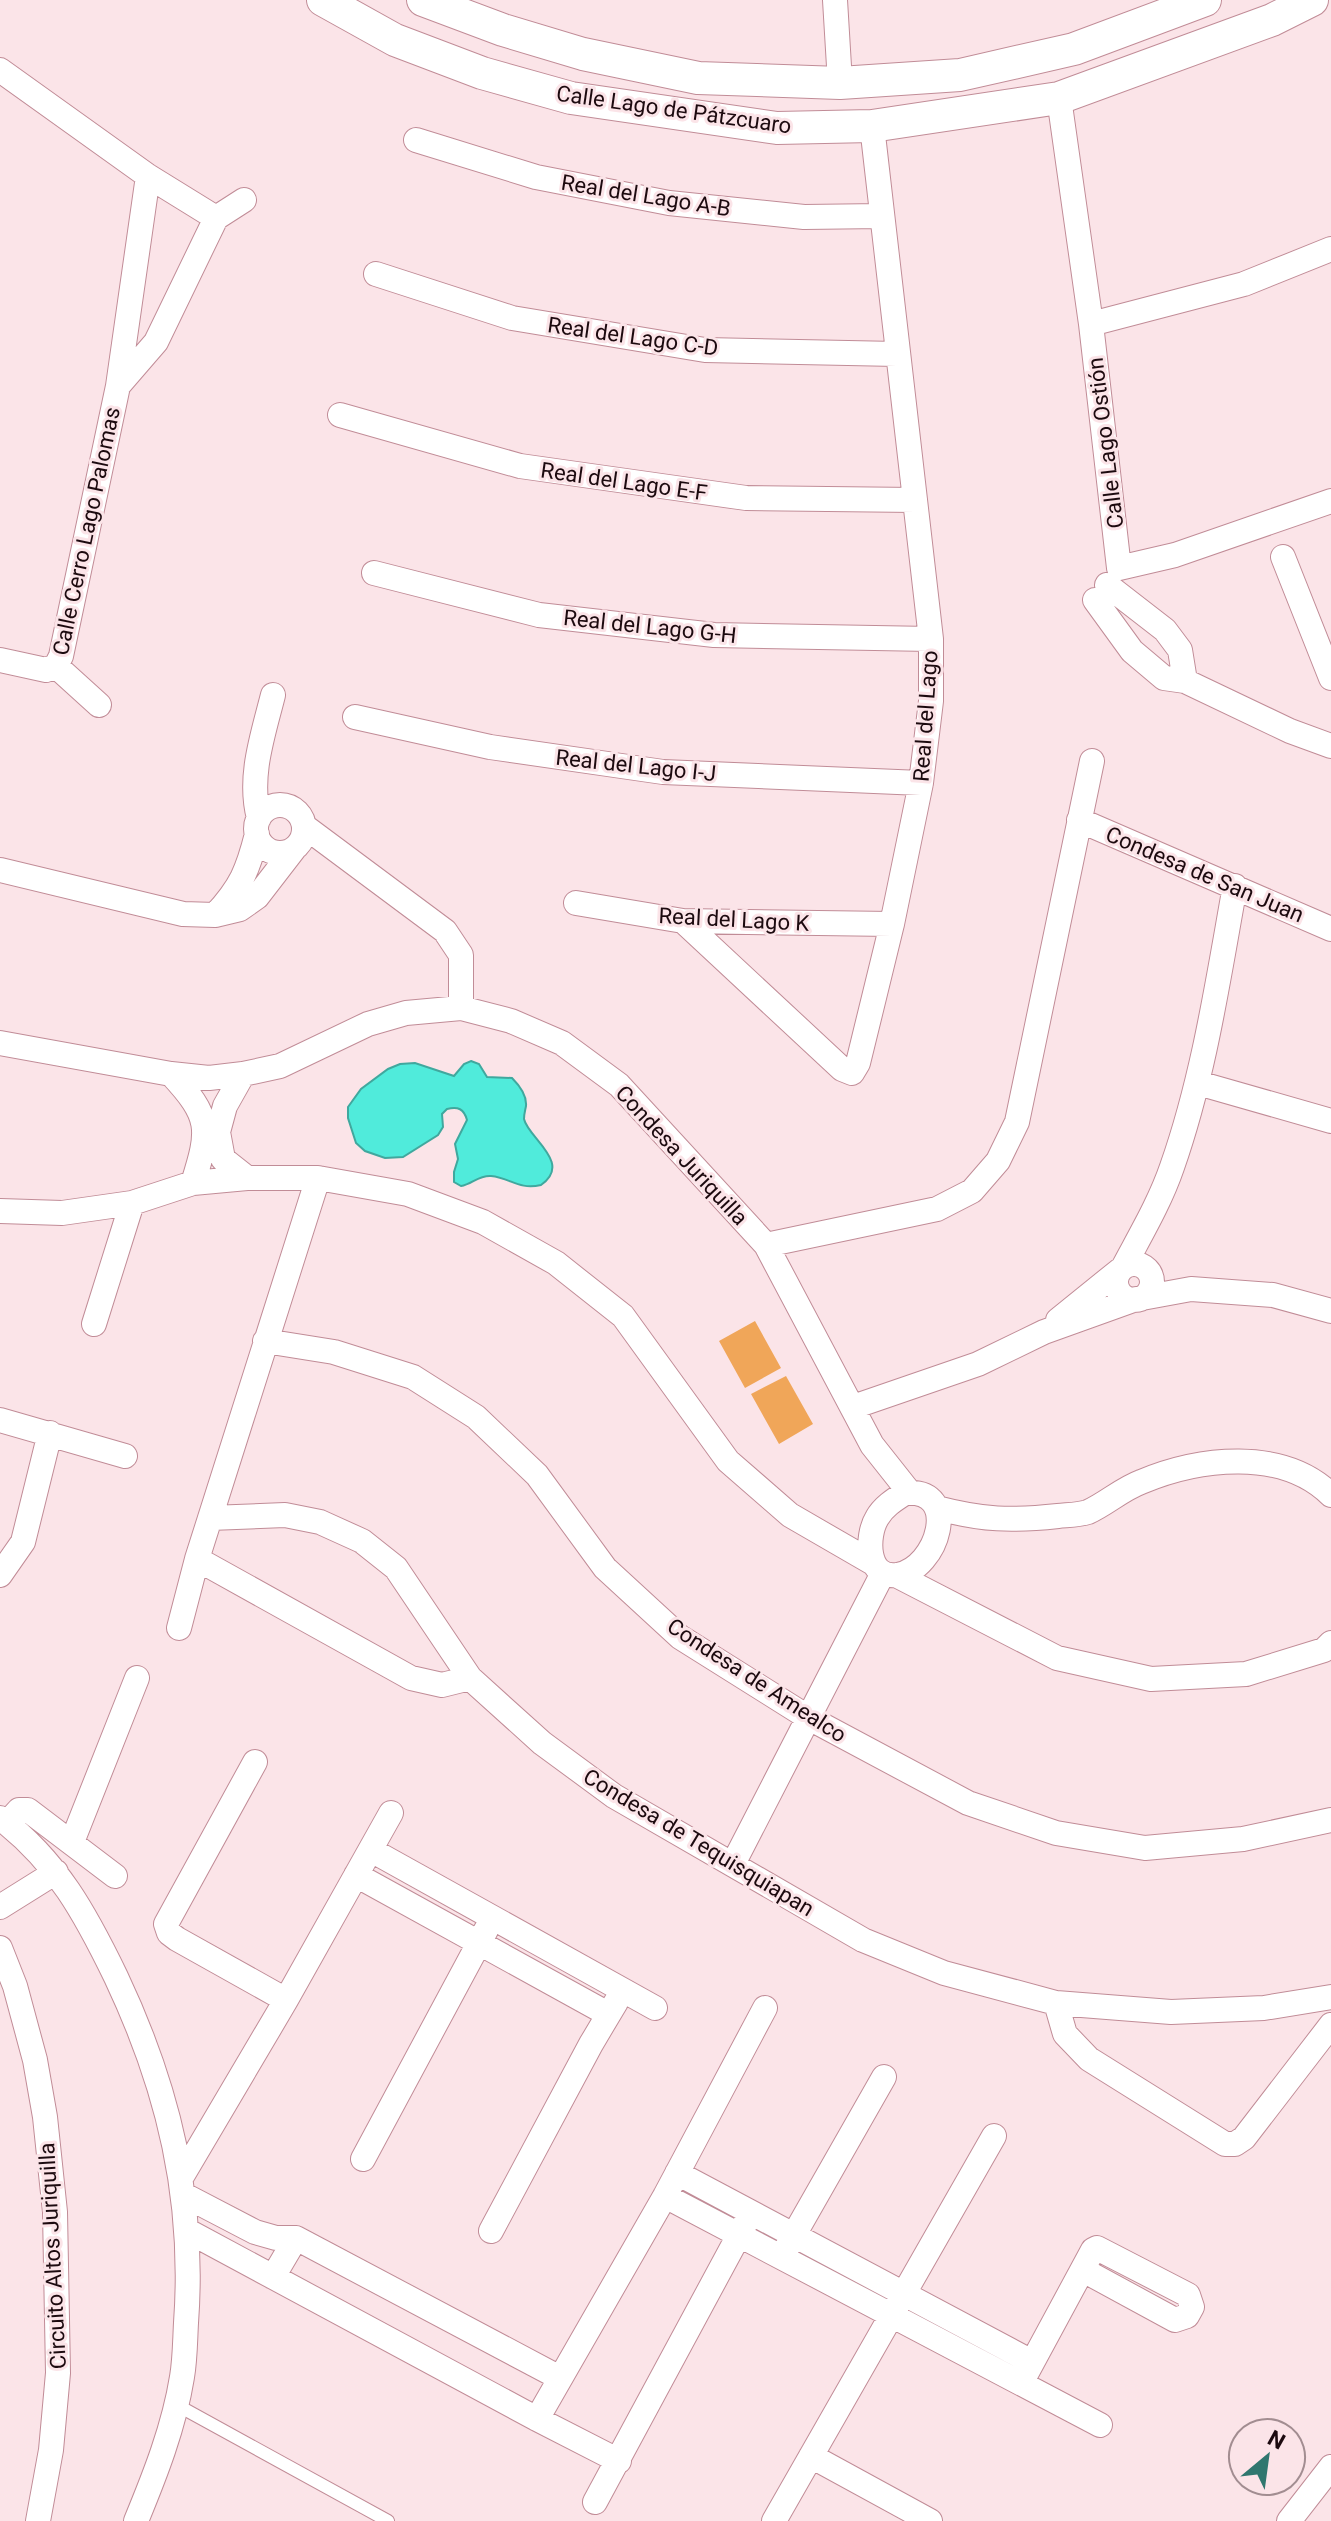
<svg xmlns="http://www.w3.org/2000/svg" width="1331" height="2521" font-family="Roboto,sans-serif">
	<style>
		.green { fill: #f0a659 }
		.water { fill: #50ebdb; stroke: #40a89e; stroke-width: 2 }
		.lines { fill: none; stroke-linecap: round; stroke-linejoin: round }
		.service-casing { stroke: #c18c97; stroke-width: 14 }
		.minor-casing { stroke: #c18c97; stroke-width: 26 }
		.secondary-casing { stroke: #c18c97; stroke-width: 34 }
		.service { stroke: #fff; stroke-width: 12 }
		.minor { stroke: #fff; stroke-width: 24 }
		.secondary { stroke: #fff; stroke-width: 32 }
		.labels { text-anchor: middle; stroke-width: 6; stroke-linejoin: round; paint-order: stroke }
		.street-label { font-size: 22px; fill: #1c0a0f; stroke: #fbe4e8 }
	</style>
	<rect width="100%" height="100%" fill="#fbe4e8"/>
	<path class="green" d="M 755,1321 L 781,1368 L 745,1388 L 719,1341 Z
		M 786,1376 L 813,1424 L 779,1444 L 751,1394 Z"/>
	<path class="water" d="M 471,1061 L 479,1064 L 487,1077 L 512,1078 C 520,1086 527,1095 526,1106 C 525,1111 524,1114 524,1119 C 528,1138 573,1163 541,1185 C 518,1190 511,1178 491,1176 C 479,1175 472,1184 461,1186 L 454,1182 L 454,1172 L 458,1159 L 455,1144 L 467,1120 C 464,1109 458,1106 447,1109 L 442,1114 L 443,1127 L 438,1135 L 403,1157 L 385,1158 L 365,1151 L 356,1143 L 348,1118 L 348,1107 L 361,1089 L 388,1069 L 400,1064 L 415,1063 L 454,1076 L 464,1064 Z"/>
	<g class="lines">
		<g class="service-casing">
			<path id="service" d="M 175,2404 L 388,2521"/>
		</g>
		<g class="minor-casing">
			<path id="minor" d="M 835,0 L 840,83
				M 0,70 L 148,176 L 216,218
				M 1059,98 L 1091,324 L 1119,568
				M 416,140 L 536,177 L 669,203 L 804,217 L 881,216
				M 216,218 L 244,200
				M 376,274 L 512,318 L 705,350 L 897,354
				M 1091,324 L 1244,284 L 1331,249
				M 118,386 L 156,342 L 216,218
				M 340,415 L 520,466 L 746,498 L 915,500
				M 1283,557 L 1331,678
				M 1119,568 L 1175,555 L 1331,501
				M 374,573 L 539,615 L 714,635 L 931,639
				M 1095,600 L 1132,651 L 1164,678 L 1185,681 L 1180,650 L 1165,630 L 1107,585
				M 0,660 L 46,670 L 56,666 L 61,656 L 118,386 L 148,176
				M 56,666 L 99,705
				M 1185,681 L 1290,731 L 1331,746
				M 355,717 L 490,747 L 663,772 L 921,783
				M256 829a24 24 0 1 1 48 0a24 24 0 1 1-48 0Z
				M 259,818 C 248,777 263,735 273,695
				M 1079,820 L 1331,929
				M 304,826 L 445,931 L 461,955 L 461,1008
				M 0,870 L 183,914 L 215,915 L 240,909 L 257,897 L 294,849
				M 576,903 L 683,921 L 892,924
				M 215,915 C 241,887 248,870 257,834
				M 683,921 L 842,1069 L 852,1073 L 858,1063 L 892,924 L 921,783 L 931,701 L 931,639 L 872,126
				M 0,1043 L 171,1074 L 209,1078 L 243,1074 L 280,1066 L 368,1024 L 406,1013 L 461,1008 L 511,1021 L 562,1043 L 619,1085 L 766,1245 L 872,1445 L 910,1493
				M 171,1074 C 211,1117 210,1129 193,1183
				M 243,1074 L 225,1106 L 218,1132 L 223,1159 L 247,1178
				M 1198,1083 L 1331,1121
				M 0,1211 L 62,1213 L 132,1203 L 193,1183 L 247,1178 L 318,1178 L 408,1194 L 483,1222 L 556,1263 L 623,1316 L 728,1461 L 790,1515 L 873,1563
				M 766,1245 L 937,1209 L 972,1191 L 998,1161 L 1017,1122 L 1092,761
				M1116 1282a18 18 0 1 1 36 0a18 18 0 1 1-36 0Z
				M 1124,1266 C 1141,1234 1160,1202 1172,1167 C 1204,1076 1218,980 1235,886
				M 1142,1298 L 1191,1289 L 1273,1295 L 1331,1311
				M 1058,1320 L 1120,1270
				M 94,1324 L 132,1203
				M 265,1341 L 334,1352 L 413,1377 L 476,1417 L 537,1475 L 605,1568 L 680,1637 L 809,1718 L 968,1803 L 1056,1833 L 1145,1848 L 1243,1839 L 1331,1820
				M 853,1407 L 978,1364 L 1044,1332 L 1136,1299
				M 0,1420 L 125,1456
				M 905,1493 C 962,1488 938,1569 897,1575 C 866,1579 866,1536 877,1518 C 883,1507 894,1500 905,1493 Z
				M 937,1508 C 983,1520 1011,1521 1058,1516 C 1067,1515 1079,1515 1088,1512 C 1106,1504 1122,1489 1141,1482 C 1198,1458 1282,1447 1331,1495
				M 210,1518 L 285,1515 L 320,1522 L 362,1541 L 396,1568 L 470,1678 L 542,1743 L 614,1796 L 863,1940 L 944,1973 L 1056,2003 L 1171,2012 L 1264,2008 L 1331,1997
				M 197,1559 L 411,1678 L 442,1685 L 470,1678
				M 0,1575 L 23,1542 L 50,1433
				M 896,1575 L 1057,1658 L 1151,1679 L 1246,1674 L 1324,1650 L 1331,1643
				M 179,1628 L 197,1559 L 318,1178
				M 255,1762 L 166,1924 L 169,1933 L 177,1939 L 286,2000
				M 0,1818 C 57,1861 86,1915 116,1977 C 169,2089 195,2199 186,2323 C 185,2341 185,2360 182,2377 C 174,2427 155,2475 136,2521
				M 7,1823 L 19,1810 L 28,1810 L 115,1876
				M 72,1842 L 137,1678
				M 371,1850 L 655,2008
				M 733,1864 L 883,1573
				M 356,1875 L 608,2014
				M 0,1907 L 56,1872
				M 0,1948 L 15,1986 L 35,2060 L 45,2117 L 55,2212 L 58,2373 L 51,2450 L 38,2521
				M 1056,2003 L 1065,2034 L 1089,2059 L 1225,2144 L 1235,2144 L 1244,2138 L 1331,2025
				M 363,2159 L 486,1930
				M 677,2173 L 1032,2362
				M 181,2178 L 286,2000 L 391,1813
				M 184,2195 L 255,2232 L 276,2238 L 296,2238 L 560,2378
				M 665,2196 L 1100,2425
				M 186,2230 L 537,2419 L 619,2461
				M 491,2231 L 591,2044 L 616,2002
				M 786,2249 L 884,2077
				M 273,2277 L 296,2238
				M 1026,2374 L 1093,2250 L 1097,2248 L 1188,2295 L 1192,2307 L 1187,2316 L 1175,2320 L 1083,2270
				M 537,2419 L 665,2196 L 765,2008
				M 811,2456 L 930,2521
				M 595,2502 L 746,2222
				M 774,2521 L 994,2136
				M 1289,2521 L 1331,2467"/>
		</g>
		<g class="secondary-casing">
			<path id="secondary" d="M 323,0 L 395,40 L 482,73 L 571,98 L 777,128 L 872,126 L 1059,98 L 1272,20 L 1312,0
				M 423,0 L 503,30 L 583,54 L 698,78 L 840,83 L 960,75 L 1074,49 L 1205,0"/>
		</g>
		<use href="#service" class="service"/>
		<use href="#minor" class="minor"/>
		<use href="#secondary" class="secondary"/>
	</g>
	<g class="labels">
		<g class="street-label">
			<text transform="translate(674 109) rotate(8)" y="8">Calle Lago de Pátzcuaro</text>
			<text transform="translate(646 195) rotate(9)" y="8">Real del Lago A-B</text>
			<text transform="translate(633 336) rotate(8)" y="8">Real del Lago C-D</text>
			<text transform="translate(1105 443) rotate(-97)" y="8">Calle Lago Ostión</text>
			<text transform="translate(624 481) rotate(8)" y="8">Real del Lago E-F</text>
			<text transform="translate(86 531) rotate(-78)" y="8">Calle Cerro Lago Palomas</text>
			<text transform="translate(650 626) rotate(6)" y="8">Real del Lago G-H</text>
			<text transform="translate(925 716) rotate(-86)" y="8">Real del Lago</text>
			<text transform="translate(636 765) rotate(6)" y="8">Real del Lago I-J</text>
			<text transform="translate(1205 874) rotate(23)" y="8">Condesa de San Juan</text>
			<text transform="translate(734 919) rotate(3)" y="8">Real del Lago K</text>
			<text transform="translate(682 1155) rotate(47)" y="8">Condesa Juriquilla</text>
			<text transform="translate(757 1680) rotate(33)" y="8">Condesa de Amealco</text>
			<text transform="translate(699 1842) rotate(31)" y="8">Condesa de Tequisquiapan</text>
			<text transform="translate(52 2256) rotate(-93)" y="8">Circuito Altos Juriquilla</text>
		</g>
	</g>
	<g transform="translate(1267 2457) rotate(29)"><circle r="38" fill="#fbe4e8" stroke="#a28d91" stroke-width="2"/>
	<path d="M0-6L14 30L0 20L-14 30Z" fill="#30776f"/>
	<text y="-12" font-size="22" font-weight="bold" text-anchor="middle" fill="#1c0a0f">N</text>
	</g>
</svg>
